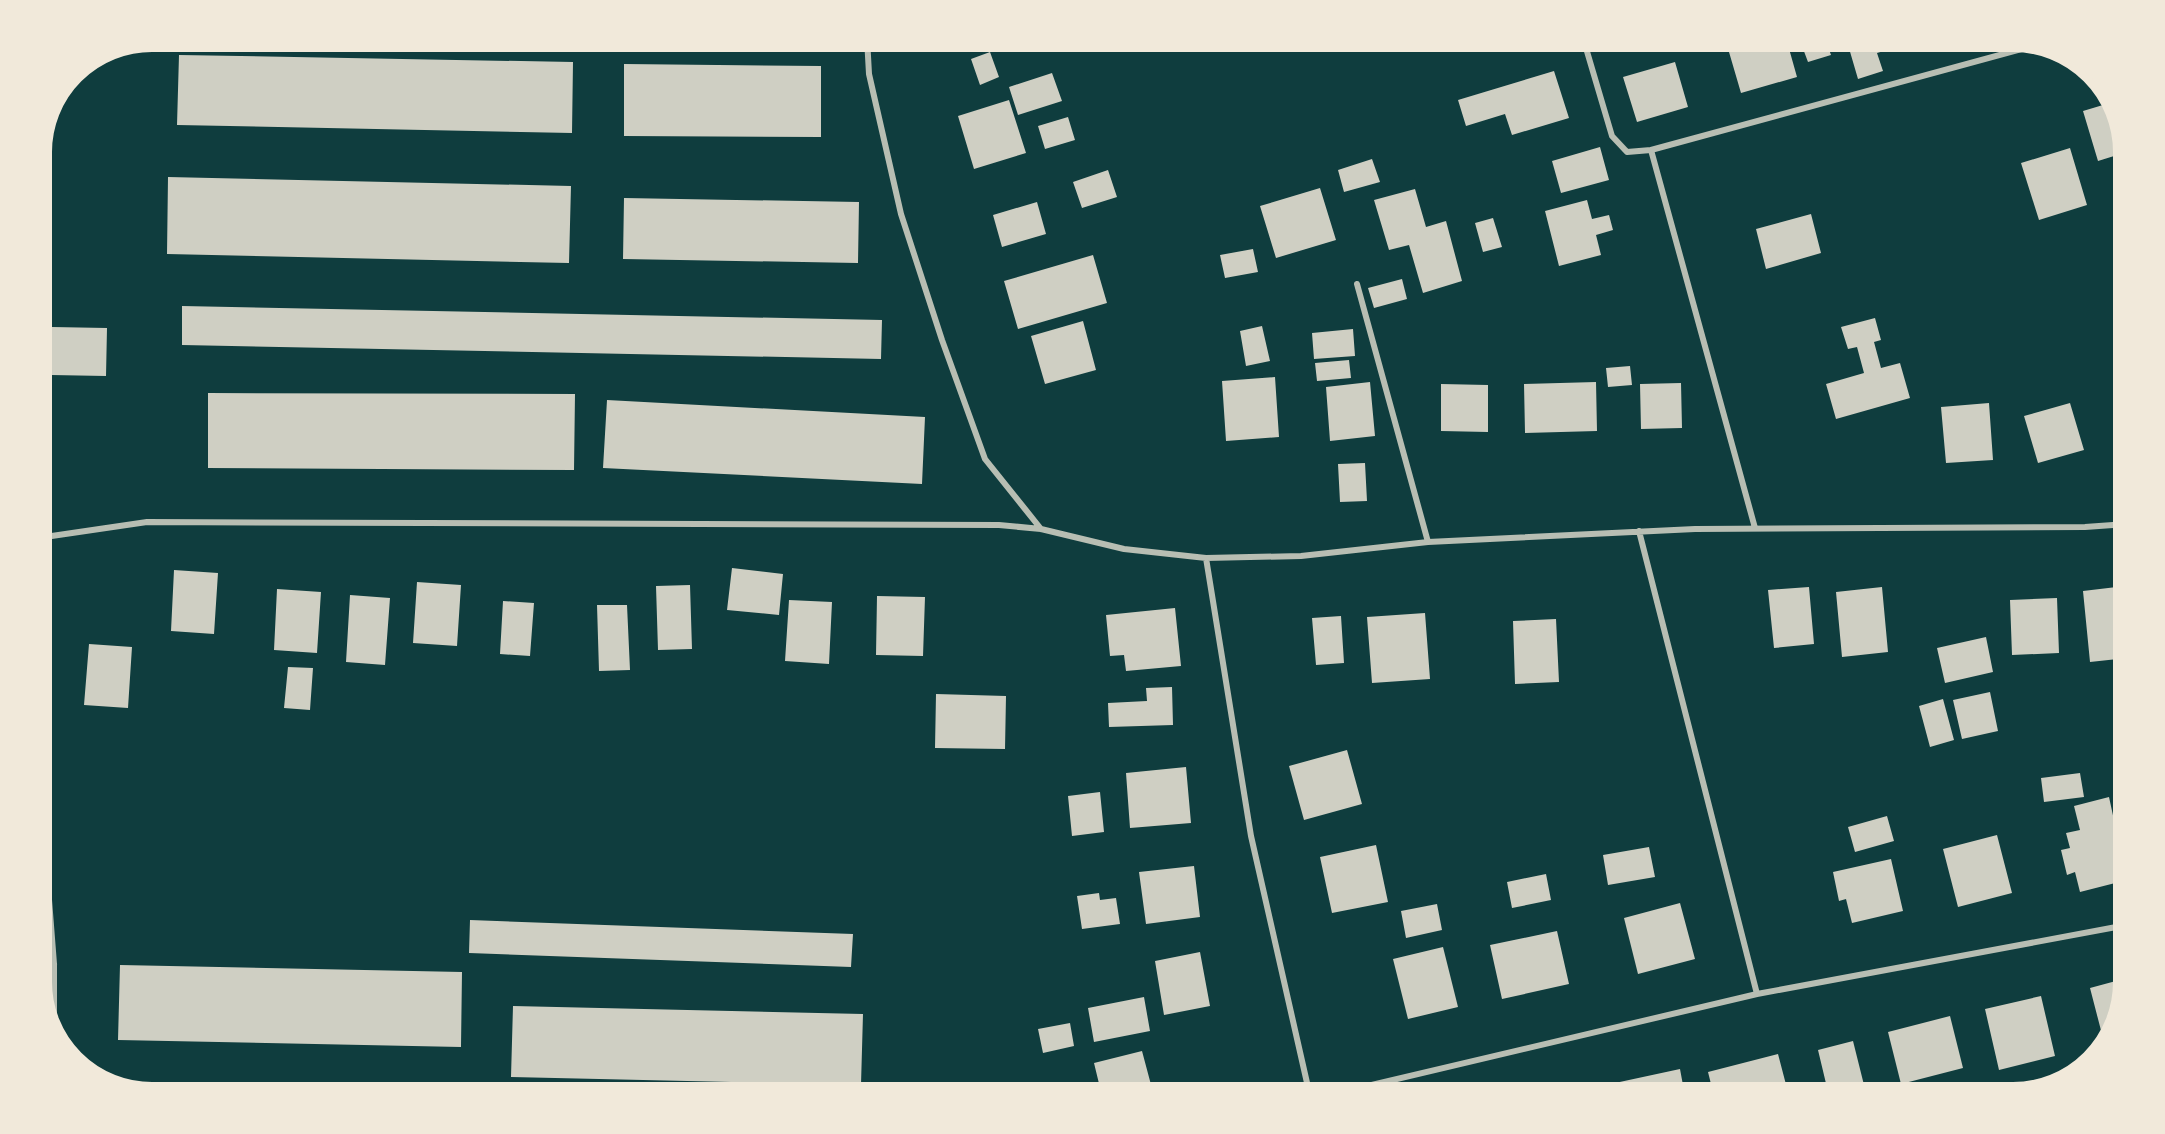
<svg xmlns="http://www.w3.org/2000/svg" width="2165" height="1134" font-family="Manrope,sans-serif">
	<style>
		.building { fill: #cfcfc3 }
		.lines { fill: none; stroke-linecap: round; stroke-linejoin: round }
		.minor { stroke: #b8beb3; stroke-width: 6 }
		.rim { fill: none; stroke: #f1e9da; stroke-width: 8 }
	</style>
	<rect width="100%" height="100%" fill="#0f3d3e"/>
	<path class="building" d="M 1780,38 L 1786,38 L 1797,77 L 1741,93 L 1729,52 Z
		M 1799,38 L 1825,38 L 1831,55 L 1808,62 Z
		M 1846,38 L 1929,38 L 1877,53 L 1883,71 L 1858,79 Z
		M 990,52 L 999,77 L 980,85 L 971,59 Z
		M 179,55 L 573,62 L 572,133 L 177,125 Z
		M 1675,62 L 1688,107 L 1637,122 L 1623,77 Z
		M 624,64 L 821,66 L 821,137 L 624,136 Z
		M 1554,71 L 1569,118 L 1512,135 L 1505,114 L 1466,126 L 1458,100 Z
		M 1052,73 L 1062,101 L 1018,115 L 1009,87 Z
		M 1009,100 L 1026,153 L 974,169 L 958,116 Z
		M 2113,102 L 2127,145 L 2127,152 L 2098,161 L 2083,111 Z
		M 1068,117 L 1075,140 L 1045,149 L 1038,126 Z
		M 1600,147 L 1609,180 L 1561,193 L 1552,161 Z
		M 2070,148 L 2087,205 L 2039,220 L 2021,163 Z
		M 1372,159 L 1380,182 L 1344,192 L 1338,170 Z
		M 1108,170 L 1117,197 L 1082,208 L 1073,182 Z
		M 168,177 L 571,186 L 569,263 L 167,254 Z
		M 1320,188 L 1336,240 L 1276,258 L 1260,206 Z
		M 1415,189 L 1426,227 L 1446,221 L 1462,281 L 1423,293 L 1409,245 L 1389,250 L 1374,200 Z
		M 624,198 L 859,202 L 858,263 L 623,259 Z
		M 1587,200 L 1592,219 L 1609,215 L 1613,230 L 1596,235 L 1601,255 L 1559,266 L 1545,211 Z
		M 1037,202 L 1046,234 L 1002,247 L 993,215 Z
		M 1811,214 L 1821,253 L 1766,269 L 1756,229 Z
		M 1493,218 L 1502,247 L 1483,252 L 1475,223 Z
		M 1253,249 L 1258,272 L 1225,278 L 1220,255 Z
		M 1093,255 L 1107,303 L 1018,329 L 1004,281 Z
		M 1402,279 L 1407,299 L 1374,308 L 1368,288 Z
		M 182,306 L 882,320 L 881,359 L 182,345 Z
		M 1875,318 L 1881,340 L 1874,342 L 1881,368 L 1900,363 L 1910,398 L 1836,419 L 1826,384 L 1864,373 L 1857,347 L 1848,349 L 1841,327 Z
		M 1083,321 L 1096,370 L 1045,384 L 1031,336 Z
		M 1262,326 L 1270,361 L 1246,366 L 1240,331 Z
		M 52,327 L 107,328 L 106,376 L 51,375 Z
		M 1353,329 L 1355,356 L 1314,359 L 1312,333 Z
		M 1349,360 L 1351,378 L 1317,381 L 1315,363 Z
		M 1630,366 L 1632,385 L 1608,387 L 1606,368 Z
		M 1275,377 L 1279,437 L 1226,441 L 1222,381 Z
		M 2127,378 L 2127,430 L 2113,382 Z
		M 1370,382 L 1375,436 L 1330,441 L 1326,387 Z
		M 1596,382 L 1597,431 L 1525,433 L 1524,384 Z
		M 1681,383 L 1682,428 L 1641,429 L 1640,384 Z
		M 1441,384 L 1488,385 L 1488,432 L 1441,431 Z
		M 208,393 L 575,394 L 574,470 L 208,468 Z
		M 607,400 L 925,417 L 922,484 L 603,468 Z
		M 1989,403 L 1993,460 L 1946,463 L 1941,407 Z
		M 2070,403 L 2084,450 L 2038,463 L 2024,416 Z
		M 1365,463 L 1367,501 L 1340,502 L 1338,464 Z
		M 732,568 L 783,574 L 779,615 L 727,610 Z
		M 174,570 L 218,573 L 214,634 L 171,631 Z
		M 417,582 L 461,585 L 457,646 L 413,643 Z
		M 690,585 L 692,649 L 658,650 L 656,586 Z
		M 2125,586 L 2127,608 L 2127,658 L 2090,662 L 2083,591 Z
		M 1809,587 L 1814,644 L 1774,648 L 1768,590 Z
		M 1882,587 L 1888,652 L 1842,657 L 1836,592 Z
		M 277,589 L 321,592 L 317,653 L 274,650 Z
		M 350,595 L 390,598 L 385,665 L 346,662 Z
		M 877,596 L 925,597 L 923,656 L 876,655 Z
		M 2057,598 L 2059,653 L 2012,655 L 2010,600 Z
		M 789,600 L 832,602 L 829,664 L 785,661 Z
		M 503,601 L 534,603 L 530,656 L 500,654 Z
		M 597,605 L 627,605 L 630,670 L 599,671 Z
		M 1175,608 L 1181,666 L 1126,671 L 1124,655 L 1110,656 L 1106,615 Z
		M 1425,613 L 1430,679 L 1372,683 L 1367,617 Z
		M 1341,616 L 1344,663 L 1316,665 L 1312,618 Z
		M 1556,619 L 1559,682 L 1515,684 L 1513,621 Z
		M 1986,637 L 1993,672 L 1945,683 L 1937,648 Z
		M 89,644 L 132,647 L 128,708 L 84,705 Z
		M 288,667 L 313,668 L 310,710 L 284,708 Z
		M 1172,687 L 1173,725 L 1109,727 L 1108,703 L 1147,701 L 1146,688 Z
		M 1990,692 L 1998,731 L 1962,739 L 1953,700 Z
		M 936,694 L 1006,696 L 1005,749 L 935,748 Z
		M 1943,699 L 1954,740 L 1930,747 L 1919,706 Z
		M 1347,750 L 1362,804 L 1304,820 L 1289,766 Z
		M 1186,767 L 1191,823 L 1130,828 L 1126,773 Z
		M 2080,773 L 2084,797 L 2044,802 L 2041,778 Z
		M 1100,792 L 1104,832 L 1072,836 L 1068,796 Z
		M 2109,797 L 2127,880 L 2080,892 L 2075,872 L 2067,875 L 2061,850 L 2070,848 L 2066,833 L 2080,830 L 2074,806 Z
		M 1887,816 L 1894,841 L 1855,852 L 1848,827 Z
		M 1997,835 L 2012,893 L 1958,907 L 1943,849 Z
		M 1376,845 L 1388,902 L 1332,913 L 1320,857 Z
		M 1649,847 L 1655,877 L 1608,885 L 1603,855 Z
		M 1891,859 L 1903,911 L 1852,923 L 1846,899 L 1839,901 L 1833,872 Z
		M 1194,866 L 1200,917 L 1146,924 L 1139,872 Z
		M 1546,874 L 1551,900 L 1512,908 L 1507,882 Z
		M 1099,893 L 1100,900 L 1116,898 L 1120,924 L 1082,929 L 1077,896 Z
		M 1680,903 L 1695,959 L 1638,974 L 1624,918 Z
		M 1437,904 L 1442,930 L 1406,938 L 1401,911 Z
		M 470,920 L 853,934 L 851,967 L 469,953 Z
		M 1557,931 L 1569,984 L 1502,999 L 1490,945 Z
		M 1443,947 L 1458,1007 L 1408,1019 L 1393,959 Z
		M 1200,952 L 1210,1006 L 1164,1015 L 1155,961 Z
		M 120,965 L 462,972 L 461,1047 L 118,1040 Z
		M 2127,978 L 2116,1033 L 2109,1041 L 2104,1042 L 2090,988 Z
		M 2041,996 L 2055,1056 L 1999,1070 L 1985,1009 Z
		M 1144,997 L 1150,1031 L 1094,1042 L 1088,1008 Z
		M 513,1006 L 863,1014 L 861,1085 L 511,1077 Z
		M 1950,1016 L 1963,1068 L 1901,1084 L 1888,1032 Z
		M 1070,1023 L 1074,1046 L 1043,1053 L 1038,1029 Z
		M 1853,1041 L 1865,1089 L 1829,1096 L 1818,1050 Z
		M 1142,1051 L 1154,1096 L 1102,1096 L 1094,1063 Z
		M 1778,1054 L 1789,1096 L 1714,1096 L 1708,1072 Z
		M 1680,1069 L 1685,1096 L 1618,1096 L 1615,1083 Z
		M 123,1089 L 463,1090 L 463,1096 L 152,1096 Z
		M 1599,1091 L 1600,1096 L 1579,1096 Z"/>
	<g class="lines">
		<path class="minor" d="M 867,38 L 869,74 L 901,214 L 942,340 L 985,459 L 1041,529
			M 1583,38 L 1612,136 L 1627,152 L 1651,150 L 1755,528
			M 1651,150 L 2040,44
			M 1357,284 L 1428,542
			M 1639,531 L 1757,994
			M 38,538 L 147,522 L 999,525 L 1041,529 L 1124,549 L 1206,558 L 1301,556 L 1428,542 L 1695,529 L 2085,527 L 2127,524
			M 1206,558 L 1251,836 L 1310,1096
			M 38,758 L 54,964 L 54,1039
			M 38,972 L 54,964
			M 1325,1096 L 1757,994 L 2127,925"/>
	</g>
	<path d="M0 0H2165V1134H0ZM152 48H2013A104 104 0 0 1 2117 152V982A104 104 0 0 1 2013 1086H152A104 104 0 0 1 48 982V152A104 104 0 0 1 152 48Z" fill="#f1e9da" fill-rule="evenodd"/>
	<path class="rim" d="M152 48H2013A104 104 0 0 1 2117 152V982A104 104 0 0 1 2013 1086H152A104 104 0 0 1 48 982V152A104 104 0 0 1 152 48Z"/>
</svg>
